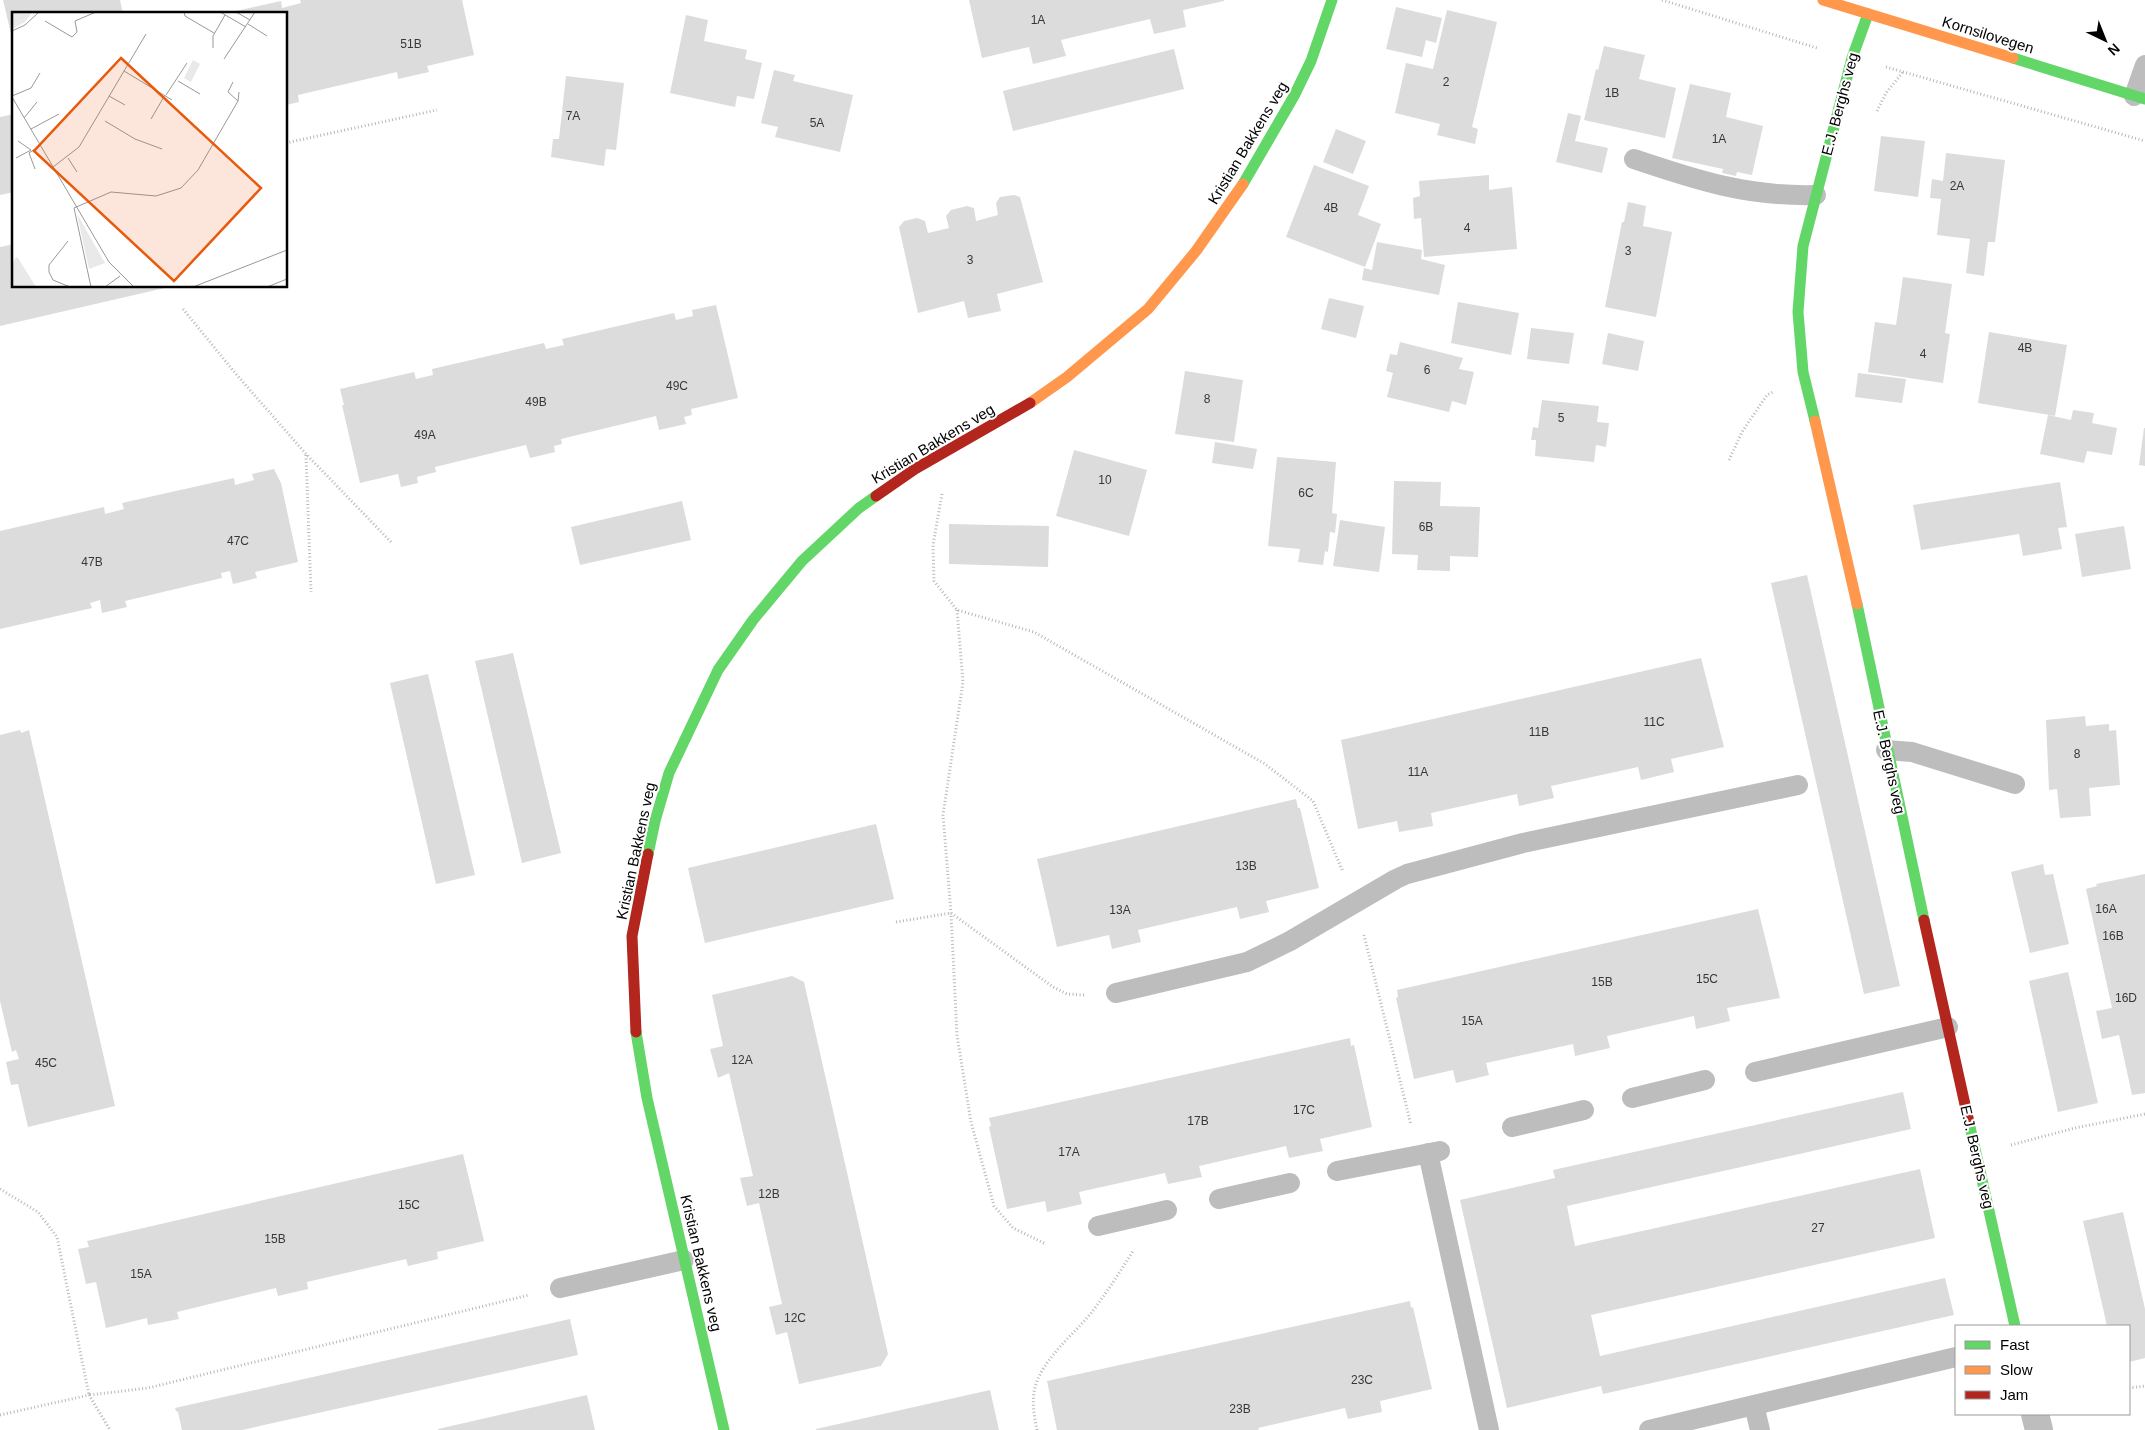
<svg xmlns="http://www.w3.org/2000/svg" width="2145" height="1430" font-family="Helvetica,sans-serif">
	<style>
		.building { fill: #dcdcdc }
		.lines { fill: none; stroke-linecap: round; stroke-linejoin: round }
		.path { stroke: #b8b8b8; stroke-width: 3; stroke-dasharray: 1 2.5; stroke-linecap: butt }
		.lane { stroke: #bdbdbd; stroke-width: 20 }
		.street { stroke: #bdbdbd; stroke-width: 28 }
		.fast { stroke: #63d668; stroke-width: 11 }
		.slow { stroke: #ff974d; stroke-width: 11 }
		.jam { stroke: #b3261e; stroke-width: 11 }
		.labels { text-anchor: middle; stroke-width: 4; stroke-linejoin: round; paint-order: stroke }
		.number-label { font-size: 12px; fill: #373737 }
		.street-label { font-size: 15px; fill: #000; stroke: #fff }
		.inset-road { fill: none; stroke: #999; stroke-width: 1 }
		.view { fill: #e8590c; fill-opacity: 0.15; stroke: #e8590c; stroke-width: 2.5 }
		.inset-edge { fill: none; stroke: #000; stroke-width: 2.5 }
	</style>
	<rect width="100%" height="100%" fill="#fff"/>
	<path class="building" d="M 3,0 L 120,0 L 123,14 L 14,14 L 13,42 Z
		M 300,0 L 462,0 L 474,55 L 427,66 L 429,72 L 398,79 L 397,72 L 298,95 L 299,102 L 286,105 L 286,14 L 227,13 L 281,1 L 282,8 L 301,3 Z
		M 969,0 L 1224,0 L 1224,1 L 1183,10 L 1186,27 L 1154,34 L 1150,19 L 1061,40 L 1066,56 L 1033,64 L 1029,47 L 982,58 Z
		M 1396,7 L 1442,18 L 1436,43 L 1426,40 L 1422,57 L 1386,49 Z
		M 1447,10 L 1497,22 L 1472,127 L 1478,129 L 1475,144 L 1437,135 L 1440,124 L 1395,113 L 1406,63 L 1433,69 Z
		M 686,15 L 708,20 L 704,41 L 747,50 L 745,59 L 762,63 L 754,99 L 737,96 L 735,107 L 670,93 Z
		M 1604,46 L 1645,55 L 1639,79 L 1676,88 L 1665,138 L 1584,120 L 1596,69 L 1598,70 Z
		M 1174,49 L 1184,89 L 1013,131 L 1003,91 Z
		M 774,70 L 795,75 L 793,81 L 853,95 L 840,152 L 775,137 L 778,127 L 761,123 Z
		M 566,76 L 624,83 L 616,150 L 606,149 L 604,166 L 551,157 L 553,139 L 559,139 Z
		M 1690,84 L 1731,93 L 1726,117 L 1763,126 L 1752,175 L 1737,172 L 1736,176 L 1722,173 L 1723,169 L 1672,158 Z
		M 1568,113 L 1581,116 L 1575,141 L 1608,148 L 1602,173 L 1556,162 Z
		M 14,114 L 14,192 L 0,195 L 0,117 Z
		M 1336,129 L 1366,141 L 1353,174 L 1323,162 Z
		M 1881,136 L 1925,141 L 1918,197 L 1874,191 Z
		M 1946,153 L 2005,160 L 1995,242 L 1988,242 L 1984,276 L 1966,273 L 1970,239 L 1937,235 L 1941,199 L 1930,198 L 1932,179 L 1943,181 Z
		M 1314,165 L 1369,186 L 1358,215 L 1381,224 L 1365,267 L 1286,237 Z
		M 1489,175 L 1489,190 L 1512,187 L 1517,249 L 1424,257 L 1421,218 L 1414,219 L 1413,198 L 1420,196 L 1419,181 Z
		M 1014,195 L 1020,197 L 1043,282 L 997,294 L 1001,311 L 968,318 L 964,301 L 918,313 L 899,227 L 904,221 L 917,218 L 925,221 L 928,233 L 949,228 L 946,216 L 951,210 L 967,206 L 974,208 L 976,221 L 998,215 L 996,203 L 1000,197 Z
		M 1628,202 L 1646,206 L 1643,226 L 1672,232 L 1656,317 L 1605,307 L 1622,222 L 1624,222 Z
		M 1377,242 L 1422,250 L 1421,259 L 1445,265 L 1439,295 L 1362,280 L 1364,268 L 1372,270 Z
		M 14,244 L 14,286 L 169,287 L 0,326 L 0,247 Z
		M 1903,277 L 1952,284 L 1945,333 L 1950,334 L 1943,383 L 1868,372 L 1875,322 L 1896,325 Z
		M 1329,298 L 1364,306 L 1356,338 L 1321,329 Z
		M 1458,302 L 1519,313 L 1511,355 L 1451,343 Z
		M 716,305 L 738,398 L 691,409 L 692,415 L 684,417 L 686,424 L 659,430 L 656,416 L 561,439 L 562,444 L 554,446 L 555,452 L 530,458 L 526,445 L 435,467 L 436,472 L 417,477 L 418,483 L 401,487 L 398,474 L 360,483 L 342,405 L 344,405 L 340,389 L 414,372 L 416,379 L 433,375 L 432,369 L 544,343 L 546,349 L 564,345 L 562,339 L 674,313 L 676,320 L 693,316 L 692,310 Z
		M 1531,328 L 1574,333 L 1569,364 L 1527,359 Z
		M 1989,332 L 2067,345 L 2055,416 L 1978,403 Z
		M 1608,333 L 1644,341 L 1638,371 L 1602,364 Z
		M 1400,342 L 1463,358 L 1459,369 L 1474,372 L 1466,405 L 1452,401 L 1449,412 L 1387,397 L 1393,373 L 1386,371 L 1390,354 L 1397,355 Z
		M 1185,371 L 1243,380 L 1234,442 L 1175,434 Z
		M 1858,373 L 1906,379 L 1902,403 L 1855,397 Z
		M 1542,400 L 1599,406 L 1597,422 L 1609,423 L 1606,447 L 1596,445 L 1594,462 L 1535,456 L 1536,440 L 1531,440 L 1533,427 L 1538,428 Z
		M 2073,410 L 2094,413 L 2092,423 L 2117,428 L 2112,455 L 2087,451 L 2084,463 L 2040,454 L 2048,415 L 2071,420 Z
		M 2144,428 L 2145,428 L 2145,466 L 2139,465 Z
		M 1215,442 L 1257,449 L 1253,469 L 1212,463 Z
		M 1074,450 L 1147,470 L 1129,536 L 1056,516 Z
		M 1277,457 L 1336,462 L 1332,513 L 1337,514 L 1335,533 L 1330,532 L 1328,552 L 1325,551 L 1323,565 L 1298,562 L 1300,549 L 1268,546 Z
		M 274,469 L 281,483 L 298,562 L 255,572 L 257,578 L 233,584 L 230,571 L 221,573 L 222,578 L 125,601 L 127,607 L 102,613 L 100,600 L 90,603 L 92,608 L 0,629 L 0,531 L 104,507 L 105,514 L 124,509 L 122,503 L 234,478 L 235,485 L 254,480 L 252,474 Z
		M 1394,481 L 1441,482 L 1440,506 L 1480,507 L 1478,557 L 1450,556 L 1450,571 L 1417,570 L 1418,555 L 1392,554 Z
		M 2060,482 L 2067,527 L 2058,528 L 2062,549 L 2023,556 L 2019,534 L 1921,550 L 1913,505 Z
		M 682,501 L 691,540 L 580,565 L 571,527 Z
		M 1340,520 L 1385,527 L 1379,572 L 1333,566 Z
		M 949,524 L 1049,526 L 1048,567 L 949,564 Z
		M 2124,526 L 2131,569 L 2082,577 L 2075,534 Z
		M 1807,575 L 1900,986 L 1864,994 L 1771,583 Z
		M 513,653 L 561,853 L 522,863 L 475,661 Z
		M 1701,658 L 1724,747 L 1671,759 L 1674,772 L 1641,780 L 1638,767 L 1551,786 L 1554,798 L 1519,806 L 1517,794 L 1431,813 L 1433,826 L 1399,832 L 1397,821 L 1358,829 L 1341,740 Z
		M 428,674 L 475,875 L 436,884 L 390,683 Z
		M 2085,716 L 2086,726 L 2109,724 L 2109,731 L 2116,730 L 2120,785 L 2089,788 L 2091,816 L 2060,818 L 2057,789 L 2049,790 L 2046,720 Z
		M 20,730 L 21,733 L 29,730 L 115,1106 L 28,1127 L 18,1084 L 11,1085 L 6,1062 L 19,1059 L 16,1050 L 12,1052 L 0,1001 L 0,735 Z
		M 1296,799 L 1298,808 L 1300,808 L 1319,888 L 1266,901 L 1269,912 L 1240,919 L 1237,907 L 1138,930 L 1141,942 L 1112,949 L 1109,935 L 1057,947 L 1037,859 Z
		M 876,824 L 894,899 L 705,943 L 688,868 Z
		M 2043,864 L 2045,875 L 2053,874 L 2069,944 L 2030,953 L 2011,872 Z
		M 2145,874 L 2145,1093 L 2132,1095 L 2119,1035 L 2102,1039 L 2096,1011 L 2112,1008 L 2086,889 L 2097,886 L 2096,884 Z
		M 1758,909 L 1780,998 L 1727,1008 L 1730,1021 L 1696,1029 L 1694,1016 L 1607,1036 L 1610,1048 L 1575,1056 L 1573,1044 L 1486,1063 L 1489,1075 L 1456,1083 L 1453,1070 L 1414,1079 L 1396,998 L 1398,997 L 1397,990 Z
		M 2068,972 L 2098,1103 L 2058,1112 L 2029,981 Z
		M 792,976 L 804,982 L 888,1354 L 881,1366 L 799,1384 L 787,1332 L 776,1335 L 769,1307 L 782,1304 L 759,1203 L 747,1206 L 740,1178 L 753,1176 L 729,1073 L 718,1078 L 710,1049 L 723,1046 L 712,995 Z
		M 1350,1038 L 1351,1046 L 1354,1045 L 1372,1127 L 1320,1139 L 1323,1151 L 1289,1158 L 1286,1146 L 1199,1166 L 1202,1177 L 1168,1184 L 1165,1173 L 1079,1192 L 1082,1204 L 1047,1212 L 1045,1201 L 1007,1209 L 989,1127 L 991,1126 L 989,1118 Z
		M 1903,1092 L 1911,1129 L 1567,1206 L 1575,1246 L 1920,1169 L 1935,1238 L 1591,1315 L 1600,1356 L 1945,1278 L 1954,1315 L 1603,1394 L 1601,1386 L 1507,1408 L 1460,1200 L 1555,1178 L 1553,1170 Z
		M 463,1154 L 484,1241 L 437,1252 L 438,1259 L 408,1266 L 406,1259 L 307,1282 L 308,1289 L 278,1296 L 276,1288 L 177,1312 L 179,1319 L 148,1325 L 147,1318 L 106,1328 L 96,1282 L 86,1284 L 78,1249 L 89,1247 L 87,1241 Z
		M 2123,1212 L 2145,1309 L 2145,1358 L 2129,1362 L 2129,1326 L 2107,1326 L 2083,1221 Z
		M 1410,1301 L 1411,1308 L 1413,1307 L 1432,1389 L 1380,1401 L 1382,1412 L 1348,1419 L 1345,1408 L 1258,1428 L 1259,1430 L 1057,1430 L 1047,1381 Z
		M 570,1319 L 578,1355 L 242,1430 L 182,1430 L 178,1412 L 176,1411 L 175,1408 Z
		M 990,1390 L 999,1430 L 816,1430 L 816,1429 Z
		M 587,1395 L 595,1430 L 438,1430 L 438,1429 Z"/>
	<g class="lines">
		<path class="path" d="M 1662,0 L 1817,48
			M 1886,67 L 2145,141
			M 1877,111 L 1886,93 L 1903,72
			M 286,143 L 437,110
			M 183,309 L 236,374 L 306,454 L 392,543
			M 306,455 L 311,592
			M 1729,460 L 1742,432 L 1767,395 L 1773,392
			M 942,494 L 933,545 L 934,581 L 957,610 L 1034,632 L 1265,764 L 1313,801 L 1343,872
			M 957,610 L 963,682 L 943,815 L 951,913 L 957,1035 L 971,1122 L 994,1206 L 1013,1228 L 1046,1244
			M 896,922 L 951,913 L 1053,987 L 1067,994 L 1085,995
			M 1364,935 L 1411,1125
			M 2011,1145 L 2075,1128 L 2145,1114
			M 0,1189 L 38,1212 L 57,1237 L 89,1395 L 148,1388 L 529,1295
			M 2129,1388 L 2145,1386
			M 0,1415 L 89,1395 L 110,1430
			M 1037,1430 C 1034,1415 1031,1399 1036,1384 C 1045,1357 1074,1334 1092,1312 C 1107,1292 1120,1272 1133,1251"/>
		<path class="lane" d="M 2134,96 L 2145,65
			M 1634,159 C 1696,180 1748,197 1816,195
			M 1886,750 L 1912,752 L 2015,784
			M 1116,993 L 1247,962 L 1290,941 L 1396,879 L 1407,874 L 1523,843 L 1798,785
			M 1755,1072 L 1948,1027
			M 1632,1098 L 1705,1080
			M 1512,1127 L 1584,1110
			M 1428,1153 L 1489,1430
			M 1337,1171 L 1440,1151
			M 1219,1199 L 1290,1183
			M 1098,1226 L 1167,1210
			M 560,1288 L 684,1260
			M 1754,1405 L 1760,1430
			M 1649,1430 L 1956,1357"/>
		<path class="street" d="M 2035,1414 L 2039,1430"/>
		<path class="fast" d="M 2013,58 L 2145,99
			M 1243,184 L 1294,96 L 1311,61 L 1332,0
			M 1815,421 L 1803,372 L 1798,312 L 1803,246 L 1852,58 L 1868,14
			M 1857,604 L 1924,920
			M 648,854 L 655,821 L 669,773 L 718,670 L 753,620 L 802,561 L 859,508 L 876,496
			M 636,1032 L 647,1098 L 724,1430
			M 1968,1118 L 2015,1326"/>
		<path class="slow" d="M 1823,0 L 2013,58
			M 1030,403 L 1067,377 L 1148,309 L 1196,251 L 1243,184
			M 1815,421 L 1857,604"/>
		<path class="jam" d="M 876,496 L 915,469 L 1030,403
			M 1924,920 L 1968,1118
			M 636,1032 L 632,936 L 648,854"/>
	</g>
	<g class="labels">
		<g class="number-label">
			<text x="1038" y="24">1A</text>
			<text x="411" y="48">51B</text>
			<text x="1446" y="86">2</text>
			<text x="1612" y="97">1B</text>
			<text x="573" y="120">7A</text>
			<text x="817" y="127">5A</text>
			<text x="1719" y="143">1A</text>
			<text x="1957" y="190">2A</text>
			<text x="1331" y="212">4B</text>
			<text x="1467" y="232">4</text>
			<text x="1628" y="255">3</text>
			<text x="970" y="264">3</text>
			<text x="2025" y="352">4B</text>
			<text x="1923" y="358">4</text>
			<text x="1427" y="374">6</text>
			<text x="677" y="390">49C</text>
			<text x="1207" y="403">8</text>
			<text x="536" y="406">49B</text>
			<text x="1561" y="422">5</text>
			<text x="425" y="439">49A</text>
			<text x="1105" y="484">10</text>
			<text x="1306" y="497">6C</text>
			<text x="1426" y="531">6B</text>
			<text x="238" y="545">47C</text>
			<text x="92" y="566">47B</text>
			<text x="1654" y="726">11C</text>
			<text x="1539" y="736">11B</text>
			<text x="2077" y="758">8</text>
			<text x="1418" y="776">11A</text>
			<text x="1246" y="870">13B</text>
			<text x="2106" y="913">16A</text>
			<text x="1120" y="914">13A</text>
			<text x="2113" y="940">16B</text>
			<text x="1707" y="983">15C</text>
			<text x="1602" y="986">15B</text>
			<text x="2126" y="1002">16D</text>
			<text x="1472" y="1025">15A</text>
			<text x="742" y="1064">12A</text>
			<text x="46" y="1067">45C</text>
			<text x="1304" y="1114">17C</text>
			<text x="1198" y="1125">17B</text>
			<text x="1069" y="1156">17A</text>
			<text x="769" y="1198">12B</text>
			<text x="409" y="1209">15C</text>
			<text x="1818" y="1232">27</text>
			<text x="275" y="1243">15B</text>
			<text x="141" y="1278">15A</text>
			<text x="795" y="1322">12C</text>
			<text x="1362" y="1384">23C</text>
			<text x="1240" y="1413">23B</text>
		</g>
		<g class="street-label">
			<text transform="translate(1988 35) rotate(17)" y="5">Kornsilovegen</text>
			<text transform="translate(1840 104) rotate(-75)" y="5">E.J. Berghs veg</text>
			<text transform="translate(1248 143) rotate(-59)" y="5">Kristian Bakkens veg</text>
			<text transform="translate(933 444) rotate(-31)" y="5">Kristian Bakkens veg</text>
			<text transform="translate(1889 762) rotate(78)" y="5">E.J. Berghs veg</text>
			<text transform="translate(636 851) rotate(-78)" y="5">Kristian Bakkens veg</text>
			<text transform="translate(1977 1157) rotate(77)" y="5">E.J. Berghs veg</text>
			<text transform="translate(701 1263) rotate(77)" y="5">Kristian Bakkens veg</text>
		</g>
	</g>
	<g transform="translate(12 12)">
		<rect width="275" height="275" fill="#fff"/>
		<path d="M 0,0 L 20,0 L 13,10 L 0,17 ZM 181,48 L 188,52 L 179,70 L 172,66 ZM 65,202 L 93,251 L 77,257 ZM 4,245 L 6,246 L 24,275 L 0,275 L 0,253 Z" fill="#e9e9e9"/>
		<path class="inset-road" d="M 172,0 L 173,4 L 202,21M 208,0 L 234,15M 224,0 L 238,8M 33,9 L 60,25 L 65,20 L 63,9 L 84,0M 236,12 L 255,24M 0,19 L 13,13 L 27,0M 201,36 L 201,24 L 213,3M 212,47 L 243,0M 112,59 L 160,88M 166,69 L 188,82M 221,70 L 216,80 L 226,89M 154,83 L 175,51M 0,84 L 19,76 L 28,61M 97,84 L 113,93M 0,85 L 97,250 L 122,275M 12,106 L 25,90M 139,107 L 153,83M 93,109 L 123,127 L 150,137M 19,117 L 47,102M 4,146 L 19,138 L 6,129M 56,146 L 65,160M 41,155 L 67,135 L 134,22M 23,157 L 17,141 L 29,133M 56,229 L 37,253 L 37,260 L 41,268 L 58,275M 79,275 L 62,196 L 99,180 L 144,184 L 169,176 L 186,158 L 226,89 L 227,80M 93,275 L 108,264M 181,275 L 275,238M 255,275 L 275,267"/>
		<path class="view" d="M 109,46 L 249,176 L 162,269 L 22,139 Z"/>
		<rect width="275" height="275" class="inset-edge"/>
	</g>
	<rect x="1955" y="1325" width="175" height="90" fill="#ffffff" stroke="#999999"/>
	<rect x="1965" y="1341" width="25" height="8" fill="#63d668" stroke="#999999"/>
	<text x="2000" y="1350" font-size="15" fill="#000000">Fast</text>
	<rect x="1965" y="1366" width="25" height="8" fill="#ff974d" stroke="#999999"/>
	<text x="2000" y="1375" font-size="15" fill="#000000">Slow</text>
	<rect x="1965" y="1391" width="25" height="8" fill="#b3261e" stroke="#999999"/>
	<text x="2000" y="1400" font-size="15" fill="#000000">Jam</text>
	<g transform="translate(2105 40) rotate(137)" stroke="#ffffff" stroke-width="4" paint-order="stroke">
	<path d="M0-4L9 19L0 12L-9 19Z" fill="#000000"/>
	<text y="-8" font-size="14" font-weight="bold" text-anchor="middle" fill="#000000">N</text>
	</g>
</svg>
